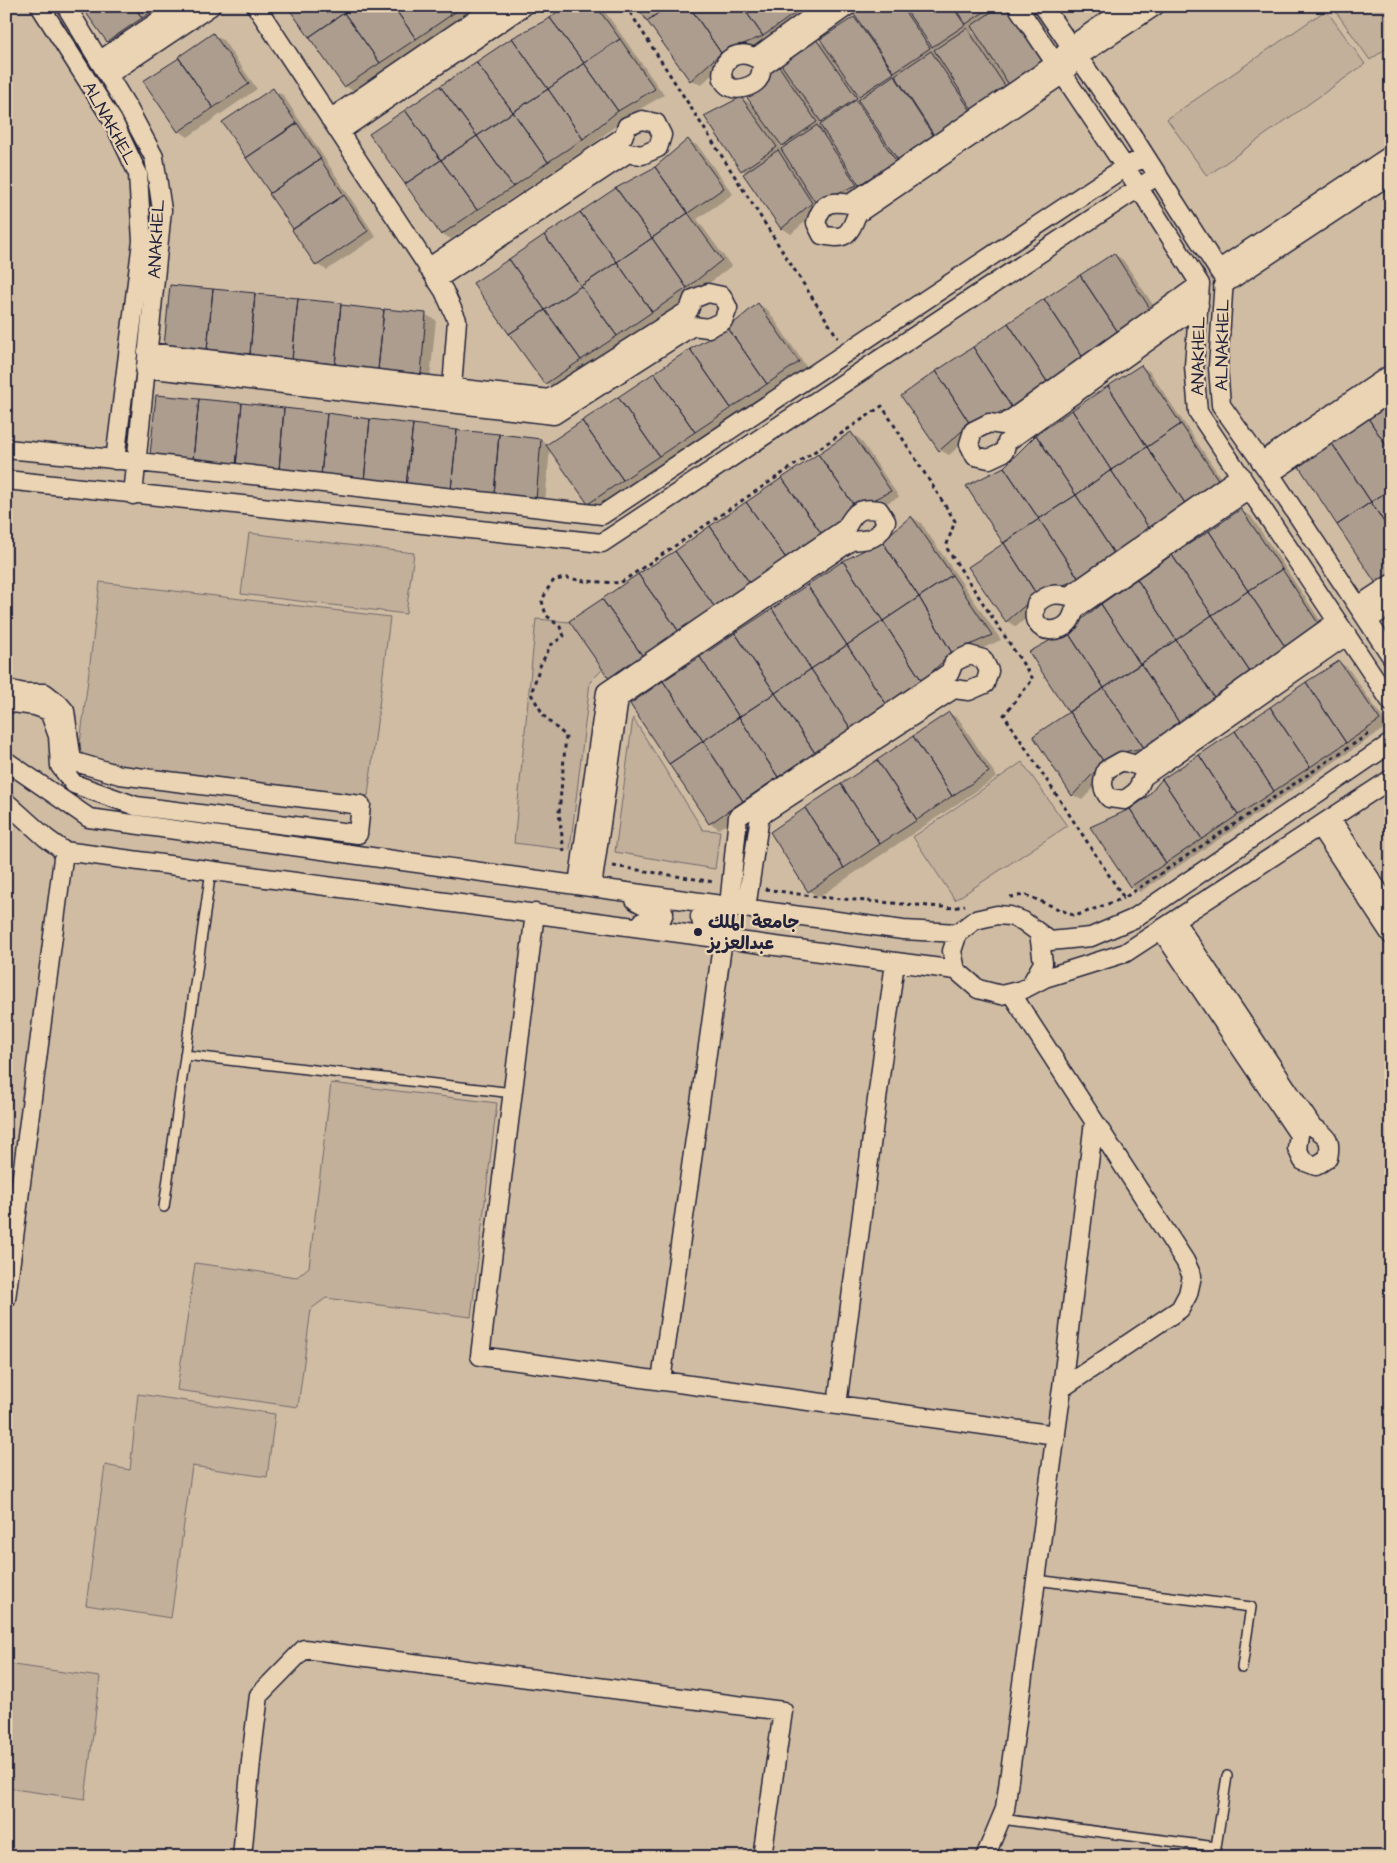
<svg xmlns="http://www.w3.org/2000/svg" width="1397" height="1863" font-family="'Architects Daughter','Playpen Sans Arabic',sans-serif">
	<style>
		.built { fill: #cfbca3 }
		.green { fill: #c2b09b; stroke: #72696b }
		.shadow { fill: #0003; fill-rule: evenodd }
		.building { fill: #ac9d8e; stroke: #22223b }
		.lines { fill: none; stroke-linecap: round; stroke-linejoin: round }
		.lane-casing { stroke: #22223b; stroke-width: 12 }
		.street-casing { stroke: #22223b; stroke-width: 21 }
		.path { stroke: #22223b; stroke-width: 3; stroke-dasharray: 4 4; stroke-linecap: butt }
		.lane { stroke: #ead4b3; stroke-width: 9 }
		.street { stroke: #ead4b3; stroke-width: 18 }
		.poi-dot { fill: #22223b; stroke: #ead4b3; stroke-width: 2 }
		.labels { text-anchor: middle; stroke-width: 4.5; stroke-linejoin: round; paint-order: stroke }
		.street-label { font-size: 18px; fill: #22223b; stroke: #ead4b3 }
		.poi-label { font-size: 18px; font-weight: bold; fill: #22223b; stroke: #ead4b3; text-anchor: start }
	</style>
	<rect width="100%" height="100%" fill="#dec9ac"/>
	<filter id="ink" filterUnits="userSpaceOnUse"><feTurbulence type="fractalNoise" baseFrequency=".02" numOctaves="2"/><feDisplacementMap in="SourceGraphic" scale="10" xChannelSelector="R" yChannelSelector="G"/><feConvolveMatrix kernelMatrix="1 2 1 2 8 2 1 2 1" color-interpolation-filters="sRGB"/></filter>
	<g filter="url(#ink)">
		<path class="built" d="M 6,6 L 1391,6 L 1391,1857 L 6,1857 Z"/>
		<path class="green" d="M 1332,6 L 1391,6 L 1391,45 L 1370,60 Z
			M 1326,10 L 1365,64 L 1207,176 L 1167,119 Z
			M 249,533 L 414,553 L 406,614 L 241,594 Z
			M 100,582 L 390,617 L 368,796 L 78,760 Z
			M 536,619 L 570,622 L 603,669 L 590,682 L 570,850 L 514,843 Z
			M 633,718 L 703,830 L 720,831 L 715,869 L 615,852 Z
			M 1022,762 L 1067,826 L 955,900 L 913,837 Z
			M 331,1083 L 497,1103 L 471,1317 L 326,1298 L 311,1309 L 298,1407 L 177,1390 L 195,1263 L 297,1277 L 309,1267 Z
			M 138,1394 L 275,1414 L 267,1477 L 192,1466 L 171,1618 L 86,1605 L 105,1465 L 130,1470 Z
			M 6,1664 L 100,1677 L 85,1799 L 6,1788 Z"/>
		<path class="shadow" d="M 83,6 L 177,6 L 117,47 L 107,41 Z
			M 288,6 L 481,6 L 355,92 L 345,86 Z
			M 566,6 L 601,6 L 664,95 L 628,116 L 593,144 L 451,239 L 442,234 L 551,19 Z
			M 638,6 L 821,6 L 772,41 L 730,58 L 701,85 L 691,80 Z
			M 865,6 L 1008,6 L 1014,11 L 1053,69 L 908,164 L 900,159 L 904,166 L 870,189 L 861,185 L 865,191 L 825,206 L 816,201 L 821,208 L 791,234 L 782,228 L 747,173 L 742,170 L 706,116 L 741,98 L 755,106 L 777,64 L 786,69 L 816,40 L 826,46 L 822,40 L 857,17 ZM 975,30 L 979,37 L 972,32 ZM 778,143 L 786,147 L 783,149 Z
			M 213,35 L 223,40 L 257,89 L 188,137 L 179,131 Z
			M 273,90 L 283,95 L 376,237 L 327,270 L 317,265 L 224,122 Z
			M 688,140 L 698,146 L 733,194 L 697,219 L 731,266 L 697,293 L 555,388 L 546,383 L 655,168 Z
			M 1114,254 L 1123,260 L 1162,318 L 980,429 L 949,455 L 940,450 Z
			M 171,286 L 255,294 L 384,311 L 426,315 L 436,320 L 430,379 L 165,345 Z
			M 758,304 L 768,310 L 807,368 L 598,509 L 588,503 L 550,448 L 545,504 L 161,460 L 540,440 L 549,445 L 729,329 Z
			M 1141,366 L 1150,372 L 1229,490 L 1047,600 L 1016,627 L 1007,621 L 969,567 L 1005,543 L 968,487 L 1005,468 Z
			M 851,433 L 860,439 L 899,497 L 866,513 Z
			M 1241,511 L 1251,516 L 1330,635 L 1154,753 L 1114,767 L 1082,800 L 1073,795 L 1034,736 L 1070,712 L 1031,652 L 1067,632 Z
			M 912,517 L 921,523 L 1001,640 L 962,658 L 932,686 L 719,829 L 710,823 L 883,542 Z
			M 1339,662 L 1348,668 L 1388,726 L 1140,892 L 1131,886 L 1131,810 Z
			M 949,713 L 959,719 L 997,777 L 819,897 L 809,891 Z"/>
		<path class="building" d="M 81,6 L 134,6 L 142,18 L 107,42 Z
			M 134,6 L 160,6 L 142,18 Z
			M 287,6 L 340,6 L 344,13 L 309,37 Z
			M 340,6 L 354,6 L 344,13 Z
			M 354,6 L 393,6 L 416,39 L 380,63 L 344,13 Z
			M 393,6 L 445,6 L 451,15 L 416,39 Z
			M 445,6 L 464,6 L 451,15 Z
			M 564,6 L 596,6 L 620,39 L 584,63 L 550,18 Z
			M 637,6 L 668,6 L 647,21 Z
			M 668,6 L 689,6 L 721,53 L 690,81 L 647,21 Z
			M 689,6 L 742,6 L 763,36 L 721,53 Z
			M 742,6 L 795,6 L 798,11 L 763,36 Z
			M 863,6 L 901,6 L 930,48 L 894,72 L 853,13 Z
			M 903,6 L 952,6 L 965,25 L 932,47 Z
			M 953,6 L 993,6 L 966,24 Z
			M 1000,6 L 1006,6 L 1044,64 L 1010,86 L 971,26 Z
			M 344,13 L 380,63 L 344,87 L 309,37 Z
			M 854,17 L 894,73 L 859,96 L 820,39 Z
			M 550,18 L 584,63 L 548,89 L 512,38 Z
			M 967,28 L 1007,89 L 973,111 L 934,50 Z
			M 213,33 L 249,84 L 213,108 L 178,57 Z
			M 512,38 L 548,89 L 513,112 L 476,62 Z
			M 620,39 L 655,89 L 618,111 L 584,63 Z
			M 816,39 L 857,98 L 821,122 L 780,63 Z
			M 931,51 L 971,111 L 934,135 L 895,75 Z
			M 179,58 L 213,108 L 178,132 L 143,81 Z
			M 476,62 L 513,112 L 477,136 L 440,86 Z
			M 776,62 L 817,122 L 782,146 L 745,95 Z
			M 584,63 L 618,111 L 583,139 L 548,89 Z
			M 894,75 L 933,135 L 898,160 L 858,100 Z
			M 440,86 L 477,136 L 441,160 L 405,110 Z
			M 273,88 L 297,124 L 246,158 L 222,122 Z
			M 548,89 L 583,139 L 548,162 L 513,112 Z
			M 741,97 L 777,147 L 741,171 L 704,116 Z
			M 856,100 L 896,161 L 859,185 L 820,125 Z
			M 405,110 L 441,160 L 405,184 L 369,134 Z
			M 513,112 L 548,162 L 513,187 L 477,136 Z
			M 297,123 L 321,159 L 270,193 L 246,158 Z
			M 817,125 L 857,185 L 815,202 L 781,149 Z
			M 477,136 L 513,187 L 477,210 L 441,160 Z
			M 688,139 L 724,188 L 688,213 L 655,167 Z
			M 778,150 L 812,203 L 781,229 L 743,174 Z
			M 320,159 L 344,195 L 293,229 L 269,194 Z
			M 441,160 L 477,210 L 441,235 L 405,184 Z
			M 655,167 L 688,213 L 652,238 L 616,188 Z
			M 616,188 L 652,238 L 617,262 L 580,212 Z
			M 344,195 L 368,231 L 316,266 L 292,230 Z
			M 580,212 L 617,262 L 581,286 L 544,235 Z
			M 688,213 L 722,260 L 687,288 L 652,238 Z
			M 544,235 L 581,286 L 545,310 L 509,259 Z
			M 652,238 L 687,288 L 652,312 L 617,262 Z
			M 1114,253 L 1153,313 L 1120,335 L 1080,275 Z
			M 509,259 L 545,310 L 509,334 L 473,283 Z
			M 617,262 L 652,312 L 617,336 L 581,286 Z
			M 1080,275 L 1120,335 L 1084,359 L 1044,299 Z
			M 170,285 L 213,289 L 207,350 L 164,346 Z
			M 581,286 L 617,336 L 581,360 L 545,310 Z
			M 213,289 L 255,293 L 250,354 L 207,350 Z
			M 255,294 L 298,298 L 292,359 L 250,355 Z
			M 298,299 L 341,303 L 335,364 L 292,360 Z
			M 1044,299 L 1084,359 L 1048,383 L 1008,323 Z
			M 758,303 L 799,362 L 767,384 L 728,328 Z
			M 341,305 L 384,310 L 378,370 L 335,366 Z
			M 384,309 L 426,313 L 421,374 L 378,370 Z
			M 545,310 L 581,360 L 545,384 L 509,334 Z
			M 1008,323 L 1048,383 L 1012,408 L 973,347 Z
			M 728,328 L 767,384 L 731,408 L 690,349 Z
			M 973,347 L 1012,408 L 970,424 L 936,371 Z
			M 690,349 L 731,408 L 695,432 L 654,373 Z
			M 1141,365 L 1181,424 L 1147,447 L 1108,386 Z
			M 936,371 L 970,424 L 939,451 L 901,396 Z
			M 654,373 L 695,432 L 659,456 L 618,397 Z
			M 1108,386 L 1147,447 L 1111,470 L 1072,410 Z
			M 156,395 L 199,399 L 193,460 L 150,455 Z
			M 618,397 L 659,456 L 623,480 L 582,421 Z
			M 199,399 L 242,403 L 236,466 L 193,460 Z
			M 1391,402 L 1391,453 L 1368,418 Z
			M 242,403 L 284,408 L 279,470 L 236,466 Z
			M 284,408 L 327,413 L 321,476 L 279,470 Z
			M 1072,410 L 1111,470 L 1076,495 L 1036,435 Z
			M 327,413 L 370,419 L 364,481 L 321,476 Z
			M 1368,418 L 1391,453 L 1391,489 L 1371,502 L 1331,442 Z
			M 370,419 L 413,424 L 406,486 L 364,481 Z
			M 582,421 L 623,480 L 588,504 L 546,445 Z
			M 413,424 L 457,430 L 451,490 L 406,486 Z
			M 1181,424 L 1221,484 L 1187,506 L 1147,447 Z
			M 457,430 L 499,434 L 494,495 L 451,490 Z
			M 851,432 L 891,491 L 856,508 L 818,454 Z
			M 499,434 L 541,439 L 536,500 L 494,495 Z
			M 1036,435 L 1076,495 L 1039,519 L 1004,467 Z
			M 1331,442 L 1371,502 L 1337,525 L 1298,465 Z
			M 1147,447 L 1187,506 L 1151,531 L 1111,470 Z
			M 818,454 L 856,508 L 824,537 L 782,478 Z
			M 1004,467 L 1039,519 L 1003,543 L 966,486 Z
			M 1111,470 L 1151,531 L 1115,555 L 1076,495 Z
			M 782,478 L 824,537 L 788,561 L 746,502 Z
			M 1391,489 L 1391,533 L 1371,502 Z
			M 1076,495 L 1115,555 L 1079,579 L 1039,519 Z
			M 746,502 L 788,561 L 751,585 L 710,526 Z
			M 1371,502 L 1391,533 L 1391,576 L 1377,585 L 1337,525 Z
			M 1241,509 L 1282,569 L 1248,591 L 1209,531 Z
			M 911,516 L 952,575 L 919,597 L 882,541 Z
			M 1039,519 L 1079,579 L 1037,595 L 1004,543 Z
			M 710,526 L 751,585 L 716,609 L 675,551 Z
			M 1209,531 L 1248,591 L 1212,615 L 1172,555 Z
			M 882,541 L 919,597 L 883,621 L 843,561 Z
			M 1004,543 L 1037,595 L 1006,622 L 968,567 Z
			M 675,551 L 716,609 L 680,633 L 638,574 Z
			M 1172,555 L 1212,615 L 1176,640 L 1137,579 Z
			M 843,561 L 883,621 L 847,645 L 807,585 Z
			M 1282,569 L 1322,629 L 1288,651 L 1248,591 Z
			M 638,574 L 680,633 L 644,658 L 602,599 Z
			M 952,575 L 992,635 L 952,653 L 919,597 Z
			M 1137,579 L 1176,640 L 1140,664 L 1101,604 Z
			M 807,585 L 847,645 L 811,669 L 772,609 Z
			M 1248,591 L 1288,651 L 1252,675 L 1212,615 Z
			M 919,597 L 952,653 L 922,681 L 883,621 Z
			M 602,599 L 644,658 L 610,680 L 569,621 Z
			M 1101,604 L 1140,664 L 1104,688 L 1067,631 Z
			M 772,609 L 811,669 L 775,693 L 735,633 Z
			M 1212,615 L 1252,675 L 1216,700 L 1176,640 Z
			M 883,621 L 922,681 L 887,705 L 847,645 Z
			M 1067,631 L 1104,688 L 1068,712 L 1029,652 Z
			M 735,633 L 775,693 L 739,717 L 700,657 Z
			M 1176,640 L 1216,700 L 1180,724 L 1141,664 Z
			M 847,645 L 887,705 L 851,729 L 811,669 Z
			M 700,657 L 739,717 L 703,741 L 663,681 Z
			M 1339,661 L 1380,720 L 1346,743 L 1306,682 Z
			M 1141,664 L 1180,724 L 1144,748 L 1104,688 Z
			M 811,669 L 851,729 L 815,753 L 775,693 Z
			M 663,681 L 703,741 L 669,764 L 630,704 Z
			M 1306,682 L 1346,743 L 1310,767 L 1270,707 Z
			M 1104,688 L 1144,748 L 1123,752 L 1104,762 L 1069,712 Z
			M 775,693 L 815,753 L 778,777 L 739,717 Z
			M 1270,707 L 1310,767 L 1274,791 L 1235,731 Z
			M 949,712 L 989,772 L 952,796 L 913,736 Z
			M 1069,712 L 1104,762 L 1072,796 L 1033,736 Z
			M 739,717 L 778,777 L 743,801 L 703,741 Z
			M 1235,731 L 1274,791 L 1238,815 L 1199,755 Z
			M 913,736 L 952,796 L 917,820 L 877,760 Z
			M 703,741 L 743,801 L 709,824 L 669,764 Z
			M 1199,755 L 1238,815 L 1202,839 L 1162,779 Z
			M 877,760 L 917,820 L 880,844 L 841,784 Z
			M 1162,779 L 1202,839 L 1166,863 L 1130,809 L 1147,797 Z
			M 841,784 L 880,844 L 844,868 L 805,808 Z
			M 805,808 L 844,868 L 808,892 L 770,832 Z
			M 1130,809 L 1166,863 L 1130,887 L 1090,827 Z"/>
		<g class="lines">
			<g class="lane-casing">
				<path id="lane" d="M 185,1055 L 513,1093
					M 164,1207 L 211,870
					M 1036,1580 L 1251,1607 L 1242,1668
					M 1001,1819 L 1216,1847 L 1227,1776"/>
			</g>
			<g class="street-casing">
				<path id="street" d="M 40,6 L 113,121 L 138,174 L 142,241 L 115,460
					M 66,6 L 129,110 L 154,157 L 162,210 L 133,495
					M 256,6 L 444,291 L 457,320 L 452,388
					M 826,6 L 755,58 C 748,54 740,53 732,57 C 722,63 717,80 730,87 C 737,91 750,87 756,82 C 761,78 761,72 762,67 L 848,6
					M 1017,6 L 1139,188 L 1200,284 L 1194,366 L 1198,412 L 1391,702
					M 1043,6 L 1130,132 L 1224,279 L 1218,367 L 1221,405 L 1270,474 L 1391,656
					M 1129,6 L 1071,46 L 1056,63 L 850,204 C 829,201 822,202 816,223 L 822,235 C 845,240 849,236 857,214 L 1063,74 L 1078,57 L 1155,6
					M 99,61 L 181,6
					M 108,75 L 211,6
					M 330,119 L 495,6
					M 339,132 L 524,6
					M 428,268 L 623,137 L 627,126 L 642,120 L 656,123 L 662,135 L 658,148 L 642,155 L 628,153 L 436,280
					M 1218,270 L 1391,155
					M 1223,285 L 1391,174
					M 1199,305 L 1007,442 L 1004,452 L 989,459 L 975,456 L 969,444 L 973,431 L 989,423 L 1003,425 L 1200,284
					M 145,368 L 554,415 L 693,326 L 708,328 L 723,321 L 728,308 L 722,296 L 708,293 L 693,299 L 689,310 L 549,399 L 147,352
					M 6,449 L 104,458 L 602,515 L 1125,167 L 1145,157
					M 1261,462 L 1391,374
					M 1270,474 L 1391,392
					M 1241,475 L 1069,596 C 1054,593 1047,594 1036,604 C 1035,610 1033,618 1037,623 C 1044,634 1061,631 1068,623 C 1072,619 1073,614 1075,609 L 1250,489
					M 6,480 L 602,543 L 1158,175
					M 1358,606 L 1391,584
					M 1368,620 L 1391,605
					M 1337,621 L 1136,765 L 1122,761 L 1106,770 C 1102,782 1101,788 1109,798 L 1125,800 L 1137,791 L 1143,777 L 1347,635
					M 6,689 L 25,693 L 45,693 L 59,704 L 65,711 L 72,761 L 120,775 L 361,805 L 358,834 L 136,806 L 74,784 L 60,766 L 58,736 L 49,711 L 35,706 L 6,702
					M 6,761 L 89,818 L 903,930 L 958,933 L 975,920 L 997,915 L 1010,916 L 1023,921 L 1050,941 L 1091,937 L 1133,919 L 1391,743
					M 6,802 L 46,838 L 64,851 L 956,970 L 978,989 L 1001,995 L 1022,990 L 1045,978 L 1125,953 L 1391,779
					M 1331,819 L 1391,910
					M 1319,826 L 1391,935
					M 578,884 L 606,692 L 846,528 C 855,511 860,507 879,510 L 886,521 C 879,539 870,540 851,541 L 619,698 L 592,887
					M 635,900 C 644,907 654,907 664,913 L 661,920 L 654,924 L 642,922
					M 729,906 L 738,817 L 950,672 L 954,662 L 969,655 L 983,659 L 989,671 L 985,684 L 969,691 L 954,689 L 760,816 L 746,908
					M 535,913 L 480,1356 L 1056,1435
					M 726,915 L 706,913 L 700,917 L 702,923 L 725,928 L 728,931
					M 1161,930 L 1299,1135 L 1297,1148 L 1303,1161 L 1316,1166 L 1328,1158 C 1332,1139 1327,1136 1312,1126 L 1175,921
					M 956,970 L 952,951 L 958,933
					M 1030,986 L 1043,963 L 1039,933
					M 1011,993 L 1185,1261 L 1192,1276 L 1188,1294 L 1180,1309 L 1062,1388
					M 6,1299 L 64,851
					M 661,1381 L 723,939
					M 837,1405 L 895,962
					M 242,1857 L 252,1751 L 259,1695 L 304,1649 L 783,1711 L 762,1857
					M 985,1857 L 1005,1809 L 1062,1388 L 1094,1121"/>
			</g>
			<path class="path" d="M 626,6 L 838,338
				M 564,852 L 559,813 L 566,736 L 546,719 L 531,694 L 540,666 L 551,645 L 564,636 L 560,627 L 546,615 L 542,601 L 547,590 L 554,580 L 567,578 L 585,581 L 620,583 L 882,406 L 955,521 L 946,547 L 1033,679 L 1004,715 L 1124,898 L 1370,733
				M 613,866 L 714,882
				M 765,889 L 818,897 L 954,908 L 965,905
				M 1010,897 L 1026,895 L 1075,916 L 1124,898"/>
			<use href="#lane" class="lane"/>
			<use href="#street" class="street"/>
		</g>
	</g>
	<circle class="poi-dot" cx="698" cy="932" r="5"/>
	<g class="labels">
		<g class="street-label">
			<text transform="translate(110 123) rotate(61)" y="6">ALNAKHEL</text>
			<text transform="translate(156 239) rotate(-87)" y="6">ANAKHEL</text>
			<text transform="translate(1222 345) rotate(-89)" y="6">ALNAKHEL</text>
			<text transform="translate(1198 356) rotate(-89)" y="6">ANAKHEL</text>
		</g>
		<g class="poi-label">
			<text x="708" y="928">جامعة الملك<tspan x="708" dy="21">عبدالعزيز</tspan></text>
		</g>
	</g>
	<rect width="1397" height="1863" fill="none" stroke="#ead4b3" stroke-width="25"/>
	<rect x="12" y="12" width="1372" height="1838" fill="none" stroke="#22223b" stroke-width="2" filter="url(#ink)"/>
</svg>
